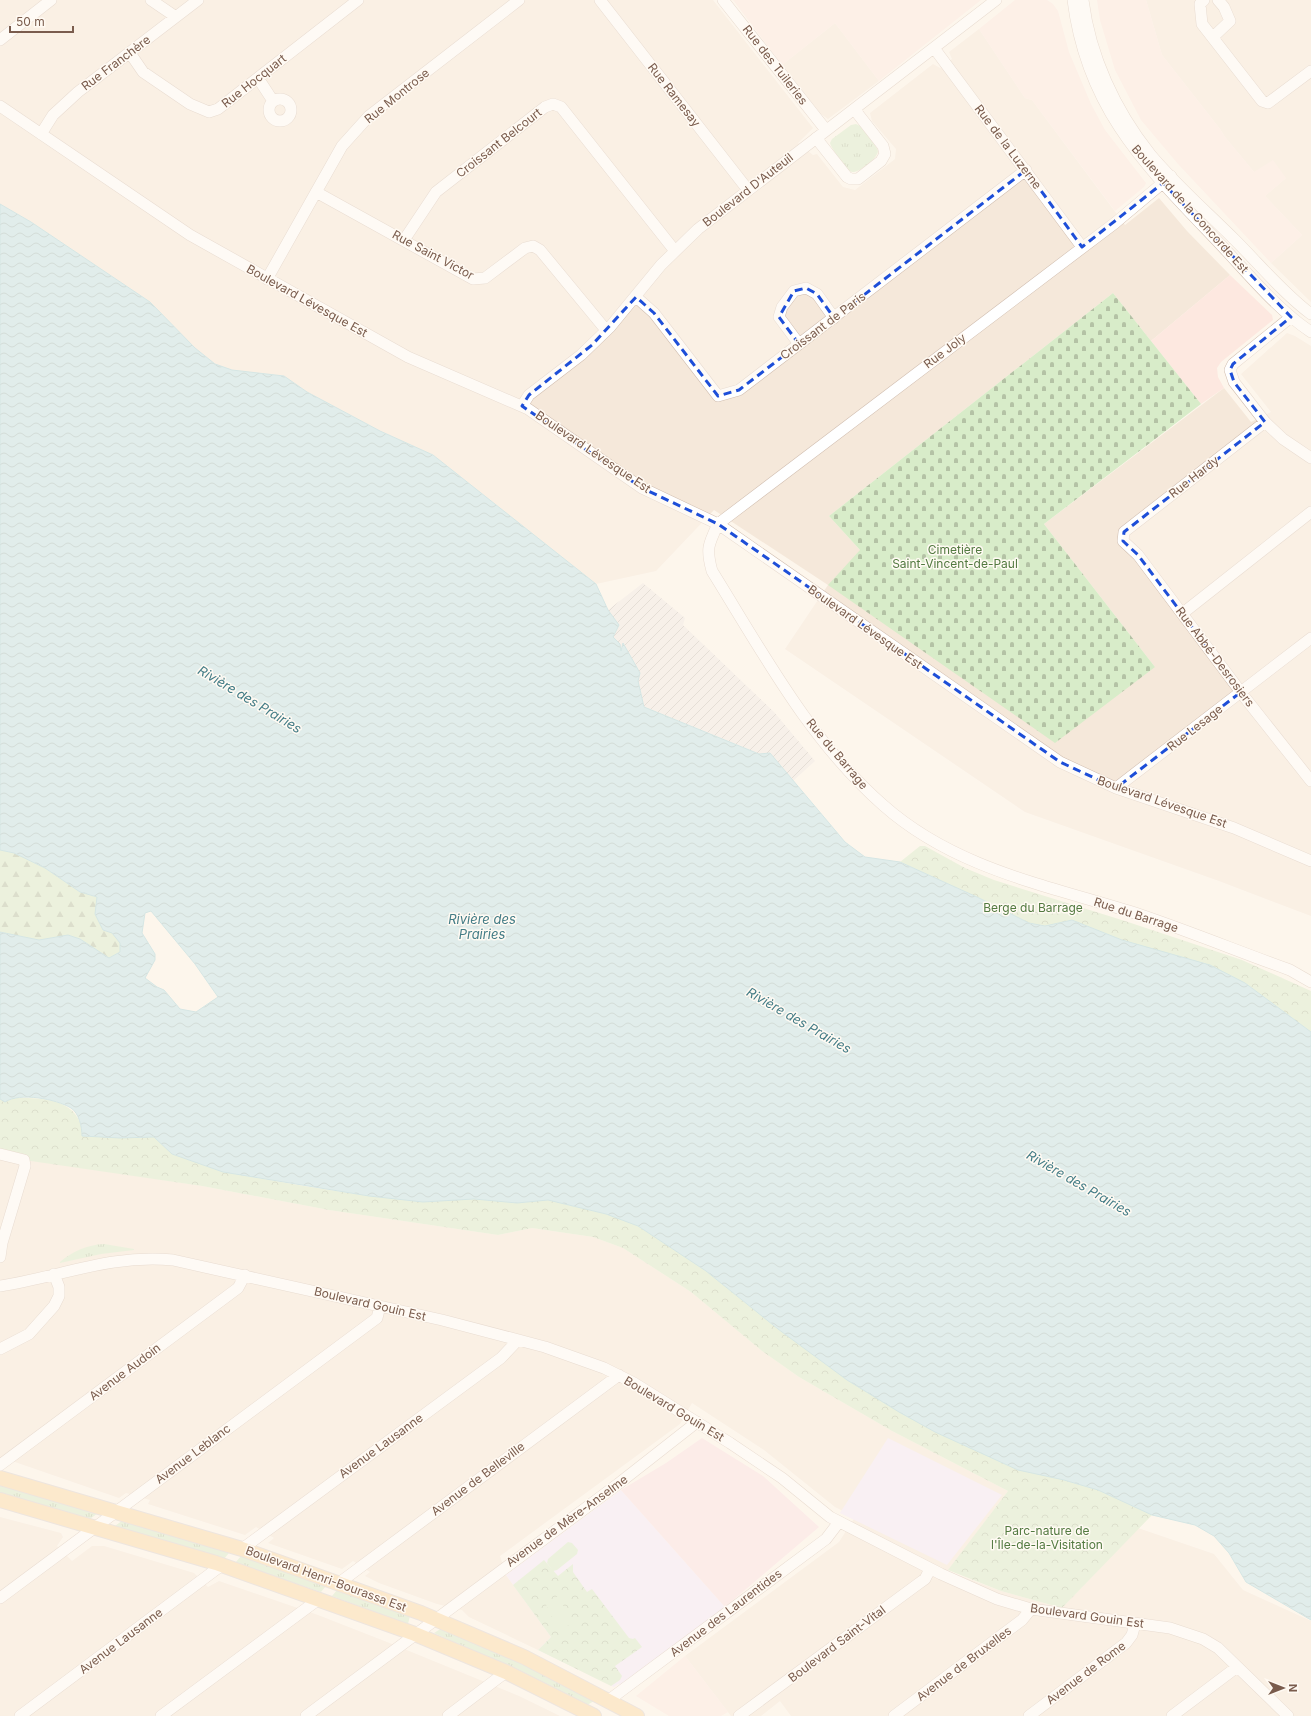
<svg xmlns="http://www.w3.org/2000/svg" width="1311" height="1716" font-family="Inter,sans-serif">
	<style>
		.residential { fill: #f5e8da }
		.commercial { fill: #fde8e0 }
		.industrial { fill: url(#industrial-furrows) }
		.education { fill: #f3e8fa }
		.medical { fill: #fbdfe3 }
		.grass { fill: url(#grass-tufts) }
		.forest { fill: url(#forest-firs) }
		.cemetery { fill: url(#cemetery-stones) }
		.park { fill: url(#park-crowns) }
		.garden { fill: #d8ecc9 }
		.water { fill: url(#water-waves); stroke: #a5d3da; fill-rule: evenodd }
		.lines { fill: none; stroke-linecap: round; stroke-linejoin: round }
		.minor-casing { stroke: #d1beb0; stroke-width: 12 }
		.major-casing { stroke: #dad1cd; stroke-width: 16 }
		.minor { stroke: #fff; stroke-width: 11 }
		.major { stroke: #fbd9a5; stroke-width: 14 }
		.marked { fill: none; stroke: #1d4ed8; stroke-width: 3; stroke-dasharray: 8 5; stroke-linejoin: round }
		.labels { text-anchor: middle; stroke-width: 3; stroke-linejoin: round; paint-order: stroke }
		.street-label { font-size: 12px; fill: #7a5c4d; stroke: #fffaf3 }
		.park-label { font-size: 12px; fill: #537a41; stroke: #fffaf3 }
		.water-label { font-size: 13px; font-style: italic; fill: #437c86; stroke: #fffaf3 }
	</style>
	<defs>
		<pattern id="industrial-furrows" width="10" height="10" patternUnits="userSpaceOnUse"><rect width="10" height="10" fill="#efe9e4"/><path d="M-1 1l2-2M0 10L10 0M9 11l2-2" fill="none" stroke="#c7c0bb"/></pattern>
		<pattern id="grass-tufts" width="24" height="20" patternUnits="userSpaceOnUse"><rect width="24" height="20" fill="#d8ecc9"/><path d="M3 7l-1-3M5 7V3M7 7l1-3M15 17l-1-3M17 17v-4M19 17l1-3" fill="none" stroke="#b4c2a5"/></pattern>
		<pattern id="forest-firs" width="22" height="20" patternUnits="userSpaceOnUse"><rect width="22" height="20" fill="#d8ecc9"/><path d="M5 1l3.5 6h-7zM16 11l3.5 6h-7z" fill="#b4c2a5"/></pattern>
		<pattern id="cemetery-stones" width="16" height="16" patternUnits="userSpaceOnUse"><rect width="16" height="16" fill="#d8ecc9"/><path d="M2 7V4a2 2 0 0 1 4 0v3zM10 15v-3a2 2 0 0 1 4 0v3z" fill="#b4c2a5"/></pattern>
		<pattern id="park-crowns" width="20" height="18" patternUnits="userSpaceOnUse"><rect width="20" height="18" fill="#d8ecc9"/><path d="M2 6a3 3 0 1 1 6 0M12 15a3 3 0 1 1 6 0" fill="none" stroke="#b4c2a5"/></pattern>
		<pattern id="water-waves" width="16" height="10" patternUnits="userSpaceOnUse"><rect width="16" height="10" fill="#bfe3e8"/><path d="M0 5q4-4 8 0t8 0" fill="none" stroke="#a0bbbe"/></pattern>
	</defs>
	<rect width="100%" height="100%" fill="#fdf6ec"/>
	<path class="residential" d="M 0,0 L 713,0 L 813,128 L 798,143 L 813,155 L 817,154 L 843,187 L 855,190 L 895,159 L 896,149 L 872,121 L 870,113 L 933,64 L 940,68 L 952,59 L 949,52 L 979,29 L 1025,98 L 1032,100 L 1125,225 L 1159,198 L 1187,231 L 1230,275 L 1151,341 L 1113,293 L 829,516 L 860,550 L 1155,667 L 1044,524 L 1224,388 L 1251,422 L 1271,412 L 1241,374 L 1287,333 L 1295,336 L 1311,346 L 1311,916 L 1219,881 L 1025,812 L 785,649 L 828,585 L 714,510 L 656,571 L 596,584 L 433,455 L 380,431 L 307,392 L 284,376 L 232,370 L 215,364 L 195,348 L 150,302 L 31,222 L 0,204 Z
		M 1146,0 L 1311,0 L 1311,302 L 1271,263 L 1302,235 L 1265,196 L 1286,178 L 1254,172 L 1225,137 L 1220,129 L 1162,55 Z
		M 835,23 L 879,81 L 828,119 L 821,114 L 782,65 Z
		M 0,1155 L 202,1186 L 329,1210 L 498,1235 L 532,1228 L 593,1237 L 623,1248 L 691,1292 L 762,1351 L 799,1377 L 892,1431 L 1008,1491 L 948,1571 L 1001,1591 L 1062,1608 L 1138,1528 L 1214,1554 L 1243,1590 L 1311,1621 L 1311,1716 L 791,1716 L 780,1701 L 761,1716 L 731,1716 L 685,1656 L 839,1542 L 855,1517 L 835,1507 L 764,1450 L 692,1403 L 680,1424 L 500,1556 L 506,1575 L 551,1637 L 538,1650 L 469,1617 L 462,1610 L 437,1604 L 379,1583 L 365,1576 L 370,1572 L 353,1561 L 342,1569 L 268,1543 L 274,1538 L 256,1527 L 245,1535 L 148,1504 L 150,1500 L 126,1493 L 119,1498 L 15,1462 L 0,1460 Z
		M 0,1517 L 61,1533 L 63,1537 L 57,1546 L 72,1561 L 92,1546 L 104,1546 L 194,1573 L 208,1587 L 219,1581 L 318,1615 L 387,1642 L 519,1696 L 560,1716 L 0,1716 Z"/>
	<path class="commercial" d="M 733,0 L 981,0 L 879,81 L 835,23 L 782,65 Z
		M 1015,0 L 1047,0 L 1053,4 L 1058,11 L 1069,52 L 1091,104 L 1105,130 L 1146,183 L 1144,187 L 1115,211 L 1032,100 L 1025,98 L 979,29 Z
		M 1097,0 L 1146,0 L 1162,55 L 1220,129 L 1225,137 L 1254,172 L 1273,160 L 1286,178 L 1265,196 L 1302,235 L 1271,263 L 1178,164 L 1141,120 L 1115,70 L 1100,20 Z
		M 1230,275 L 1272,315 L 1273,320 L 1221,362 L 1217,368 L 1218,377 L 1224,388 L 1201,404 L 1151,341 Z
		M 685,1656 L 728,1712 L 721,1716 L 669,1716 L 636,1696 Z"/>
	<path class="industrial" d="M 643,583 L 685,618 L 683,625 L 774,712 L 815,761 L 793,781 L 770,754 L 759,754 L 644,707 L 638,681 L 613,637 L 608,610 Z"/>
	<path class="education" d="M 888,1438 L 1002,1495 L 947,1565 L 840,1513 Z
		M 621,1490 L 725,1607 L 620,1685 L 618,1684 L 614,1687 L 538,1650 L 551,1637 L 506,1575 Z"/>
	<path class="medical" d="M 702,1438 L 763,1476 L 819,1527 L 725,1607 L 621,1490 L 666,1463 Z"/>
	<path class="grass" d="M 856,124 L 860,126 C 864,131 877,145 878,151 C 878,158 859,173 852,172 C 847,171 831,148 830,143 L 832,139 L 851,125 Z
		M 104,1244 L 134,1249 L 134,1250 L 101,1254 L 60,1263 L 60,1262 C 73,1251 87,1245 104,1244 Z
		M 0,1485 L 98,1513 L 90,1519 L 0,1493 Z
		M 123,1520 L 229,1553 L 224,1559 L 115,1526 Z
		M 241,1556 L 326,1586 L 321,1592 L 235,1563 Z
		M 337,1590 L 410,1616 L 408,1624 L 332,1596 Z
		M 442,1628 L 501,1654 L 596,1700 L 587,1705 L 542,1682 L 434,1633 Z"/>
	<path class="forest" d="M 0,850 L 14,853 L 45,868 L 80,892 L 97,897 L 103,930 L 112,932 L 120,943 L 120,952 L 109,958 L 80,939 L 68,935 L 39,940 L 0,932 Z"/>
	<path class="cemetery" d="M 1113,293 L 1201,404 L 1044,524 L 1155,667 L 1055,743 L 828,585 L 860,550 L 829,516 Z"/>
	<path class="park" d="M 920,846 L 925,846 L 965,868 L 994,880 L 1125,921 L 1242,960 L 1311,991 L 1311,1032 L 1245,983 L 1122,940 L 1072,920 L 1045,926 L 1029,923 L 977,897 L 900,862 Z
		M 12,1098 C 42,1098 80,1097 83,1136 L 120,1138 L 154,1137 L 172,1154 L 223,1172 L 304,1186 L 369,1196 L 423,1202 L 474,1199 L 517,1203 L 548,1200 L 606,1214 L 638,1226 L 706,1271 L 778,1329 L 847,1380 L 935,1432 L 1064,1480 L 1098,1490 L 1152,1515 L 1062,1608 L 1001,1591 L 948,1570 L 1008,1491 L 892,1431 L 799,1377 L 762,1351 L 691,1292 L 623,1248 L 593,1237 L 532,1228 L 498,1235 L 329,1210 L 202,1186 L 24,1160 L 0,1155 L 0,1099 L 5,1102 Z
		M 544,1560 L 558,1576 L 573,1564 L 573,1572 L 587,1592 L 592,1589 L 629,1638 L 633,1639 L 635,1638 L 642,1647 L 615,1666 L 622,1676 L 620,1680 L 611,1686 L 538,1650 L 551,1637 L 513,1585 Z"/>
	<path class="garden" d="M 568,1542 L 572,1543 L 578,1550 L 577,1554 L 557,1570 L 553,1571 L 547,1563 L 548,1559 Z
		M 558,1596 L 573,1623 L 559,1630 L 545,1603 Z"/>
	<path class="water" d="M 0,204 L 31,222 L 150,302 L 195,348 L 215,364 L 232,370 L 284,376 L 307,392 L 380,431 L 433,455 L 596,584 L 608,610 L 619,625 L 613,637 L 620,644 L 621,651 L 623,643 L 640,673 L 638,681 L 644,707 L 759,754 L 770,753 L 845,842 L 865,857 L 900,862 L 977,897 L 1029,923 L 1045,926 L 1072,920 L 1122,940 L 1210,965 L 1245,983 L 1311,1032 L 1311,1620 L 1246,1582 L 1229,1553 L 1214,1536 L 1195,1525 L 1152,1515 L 1098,1490 L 1064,1480 L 1018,1470 L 935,1432 L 899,1412 L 847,1380 L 778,1329 L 706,1271 L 638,1226 L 606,1214 L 548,1200 L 517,1203 L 474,1199 L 423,1202 L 369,1196 L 223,1172 L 172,1154 L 154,1137 L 120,1138 L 82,1136 C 82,1127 79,1113 71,1108 C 56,1099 20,1092 5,1102 L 0,1099 L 0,932 L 39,940 L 68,935 L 80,939 L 109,958 L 120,952 L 120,943 L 112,933 L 103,930 L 95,914 L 97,897 L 80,892 L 45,868 L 14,853 L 0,850 ZM 151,911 L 195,964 L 218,997 L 196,1012 L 180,1009 L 164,990 L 157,987 L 145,978 L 155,960 L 155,954 L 142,933 L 145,913 Z"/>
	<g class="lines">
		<g class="minor-casing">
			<path id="minor" d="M 151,0 L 176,17
				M 600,0 L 748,190
				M 723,0 L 826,130
				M 1073,0 C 1087,112 1149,169 1222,246 C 1250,276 1277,309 1311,332
				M 1083,0 C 1090,56 1115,110 1150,154 C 1176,185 1207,212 1235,240 C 1259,264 1284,294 1311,314
				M 1204,0 L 1200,4 L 1202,24 L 1262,101 L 1268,103 L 1311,71
				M 1213,37 L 1230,21 L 1224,7 L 1218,0
				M 0,40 L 51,0
				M 934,48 L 1082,247
				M 130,53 L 143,72 L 190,104 L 209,112 L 218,109 L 358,0
				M 258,78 L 273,101
				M269 110a11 11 0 1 1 22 0a11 11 0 1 1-22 0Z
				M 0,106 L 190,235 L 408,357 L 528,409 L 642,488 L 718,524 L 1060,762 L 1116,788 L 1234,828 L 1311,861
				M 41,134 L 53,115 L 78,92 L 198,0
				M 816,138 L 847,177 L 851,179 L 858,179 L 881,161 L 885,154 L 883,146 L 854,109
				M 1171,176 L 1115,223 L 718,524 C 708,545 706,549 712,571 C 763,653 810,741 883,805 C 956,870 1051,886 1141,915 C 1191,932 1240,952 1290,970 L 1311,982
				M 316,192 L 473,279 L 485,278 L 525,248 L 533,246 L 540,250 L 606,330
				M 404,240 L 436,192 L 545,107 L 553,104 L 561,107 L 675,251
				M 267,279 L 342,146 L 369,116 L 519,0
				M 636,297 L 654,313 L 718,396 L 739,390 L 1026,170
				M 1291,317 L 1233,364 L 1230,370 L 1234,382 L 1265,422 L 1283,439 L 1311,458
				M 799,344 L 779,317 L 782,307 L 794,291 L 806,288 L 817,294 L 834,318
				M 522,406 L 529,395 L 581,355 L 610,327 L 661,265 L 698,229 L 996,0
				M 1265,422 L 1124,532 L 1123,541 L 1138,555 L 1246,699 L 1311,781
				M 1183,613 L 1311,512
				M 1116,788 L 1311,638
				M 0,1154 L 24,1160 L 25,1166 L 2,1243 L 0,1257
				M 0,1286 C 60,1277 110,1254 173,1260 L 442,1320 L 545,1347 L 604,1368 L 634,1383 L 730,1443 L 782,1478 L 830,1517 L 941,1574 L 997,1599 L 1031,1609 L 1170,1628 L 1203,1639 L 1218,1648 L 1288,1716
				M 0,1349 L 29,1334 L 54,1306 L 59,1296 L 59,1287 L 54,1274
				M 0,1465 L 238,1288 L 245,1275
				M 242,1549 L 501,1358 L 518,1340
				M 339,1583 L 619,1375
				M 0,1598 L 377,1318 L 380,1306
				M 609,1700 L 826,1539 L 839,1522
				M 20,1716 L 222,1565
				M 161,1716 L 319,1599
				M 306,1716 L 618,1484 L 697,1422
				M 448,1716 L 506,1672
				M 739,1716 L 918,1584 L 925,1579 L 930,1569
				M 894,1716 L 1022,1620 L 1031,1609
				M 1029,1716 L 1126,1643 L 1132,1635 L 1135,1624
				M 1172,1716 L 1237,1667"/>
		</g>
		<g class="major-casing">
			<path id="major" d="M 0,1478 L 242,1549 L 421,1613 L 524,1657 L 637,1716
				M 0,1500 L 216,1563 L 415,1634 L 506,1672 L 594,1716"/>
		</g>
		<use href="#minor" class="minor"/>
		<use href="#major" class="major"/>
	</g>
	<path d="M0 0H1311V1716H0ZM 1026,170 L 1082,247 L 1163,183 L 1291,317 L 1233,364 L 1230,370 L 1234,382 L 1265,422 L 1124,532 L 1123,541 L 1138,555 L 1241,692 L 1116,788 L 1060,762 L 718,524 L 642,488 L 522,406 L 529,395 L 592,345 L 636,297 L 654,313 L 718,396 L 739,390 L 799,344 L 779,317 L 794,291 L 806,288 L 817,294 L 834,318 Z" fill="#fdf6ec" fill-opacity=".55" fill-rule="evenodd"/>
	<path class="marked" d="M 1026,170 L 1082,247 L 1163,183 L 1291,317 L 1233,364 L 1230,370 L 1234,382 L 1265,422 L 1124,532 L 1123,541 L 1138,555 L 1241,692 L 1116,788 L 1060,762 L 718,524 L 642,488 L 522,406 L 529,395 L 592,345 L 636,297 L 654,313 L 718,396 L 739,390 L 799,344 L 779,317 L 794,291 L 806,288 L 817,294 L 834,318 Z"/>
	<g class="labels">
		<g class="street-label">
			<text transform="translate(116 63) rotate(-37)" y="4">Rue Franchère</text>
			<text transform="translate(775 65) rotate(52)" y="4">Rue des Tuileries</text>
			<text transform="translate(254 81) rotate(-38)" y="4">Rue Hocquart</text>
			<text transform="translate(674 95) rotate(52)" y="4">Rue Ramesay</text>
			<text transform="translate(397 96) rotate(-39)" y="4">Rue Montrose</text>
			<text transform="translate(499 143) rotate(-38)" y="4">Croissant Belcourt</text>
			<text transform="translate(1008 147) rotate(53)" y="4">Rue de la Luzerne</text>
			<text transform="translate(748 190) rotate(-38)" y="4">Boulevard D'Auteuil</text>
			<text transform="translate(1190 209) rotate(48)" y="4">Boulevard de la Concorde Est</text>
			<text transform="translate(433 255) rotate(28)" y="4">Rue Saint Victor</text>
			<text transform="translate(307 301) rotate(29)" y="4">Boulevard Lévesque Est</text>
			<text transform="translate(823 326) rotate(-37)" y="4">Croissant de Paris</text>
			<text transform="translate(945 351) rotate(-37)" y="4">Rue Joly</text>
			<text transform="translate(593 452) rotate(34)" y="4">Boulevard Lévesque Est</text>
			<text transform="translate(1194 477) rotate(-38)" y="4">Rue Hardy</text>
			<text transform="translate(865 627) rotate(35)" y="4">Boulevard Lévesque Est</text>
			<text transform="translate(1215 657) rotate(53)" y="4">Rue Abbé-Desrosiers</text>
			<text transform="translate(1195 728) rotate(-38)" y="4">Rue Lesage</text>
			<text transform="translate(837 754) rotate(50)" y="4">Rue du Barrage</text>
			<text transform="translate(1162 802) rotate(19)" y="4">Boulevard Lévesque Est</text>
			<text transform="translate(1136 915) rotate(18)" y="4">Rue du Barrage</text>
			<text transform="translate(370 1304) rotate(13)" y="4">Boulevard Gouin Est</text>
			<text transform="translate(125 1372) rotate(-37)" y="4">Avenue Audoin</text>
			<text transform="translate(674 1409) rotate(31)" y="4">Boulevard Gouin Est</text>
			<text transform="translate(381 1446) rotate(-36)" y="4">Avenue Lausanne</text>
			<text transform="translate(193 1454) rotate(-37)" y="4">Avenue Leblanc</text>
			<text transform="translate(478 1479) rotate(-37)" y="4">Avenue de Belleville</text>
			<text transform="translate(567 1521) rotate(-36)" y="4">Avenue de Mère-Anselme</text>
			<text transform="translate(326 1579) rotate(20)" y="4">Boulevard Henri-Bourassa Est</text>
			<text transform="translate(726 1613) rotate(-37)" y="4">Avenue des Laurentides</text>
			<text transform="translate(1087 1616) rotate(8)" y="4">Boulevard Gouin Est</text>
			<text transform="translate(121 1641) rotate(-37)" y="4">Avenue Lausanne</text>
			<text transform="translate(837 1644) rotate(-37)" y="4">Boulevard Saint-Vital</text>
			<text transform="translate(964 1664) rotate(-37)" y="4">Avenue de Bruxelles</text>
			<text transform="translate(1086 1673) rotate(-37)" y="4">Avenue de Rome</text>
		</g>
		<g class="park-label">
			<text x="955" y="554">Cimetière<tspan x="955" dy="14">Saint-Vincent-de-Paul</tspan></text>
			<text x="1033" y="912">Berge du Barrage</text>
			<text x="1047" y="1535">Parc-nature de<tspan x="1047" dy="14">l'Île-de-la-Visitation</tspan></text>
		</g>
		<g class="water-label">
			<text transform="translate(250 699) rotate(31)" y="5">Rivière des Prairies</text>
			<text x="482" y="924">Rivière des<tspan x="482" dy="15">Prairies</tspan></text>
			<text transform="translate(799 1020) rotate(30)" y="5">Rivière des Prairies</text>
			<text transform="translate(1079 1183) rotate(30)" y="5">Rivière des Prairies</text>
		</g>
	</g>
	<g transform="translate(1283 1688) rotate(90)" stroke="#fffaf3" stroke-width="3" paint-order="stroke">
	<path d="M0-3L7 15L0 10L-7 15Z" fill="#7a5c4d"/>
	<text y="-6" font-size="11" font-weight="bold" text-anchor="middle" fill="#7a5c4d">N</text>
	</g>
	<path d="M10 26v6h63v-6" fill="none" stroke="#7a5c4d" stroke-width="2"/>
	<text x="16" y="26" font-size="12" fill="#7a5c4d" stroke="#fffaf3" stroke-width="3" paint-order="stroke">50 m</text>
</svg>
